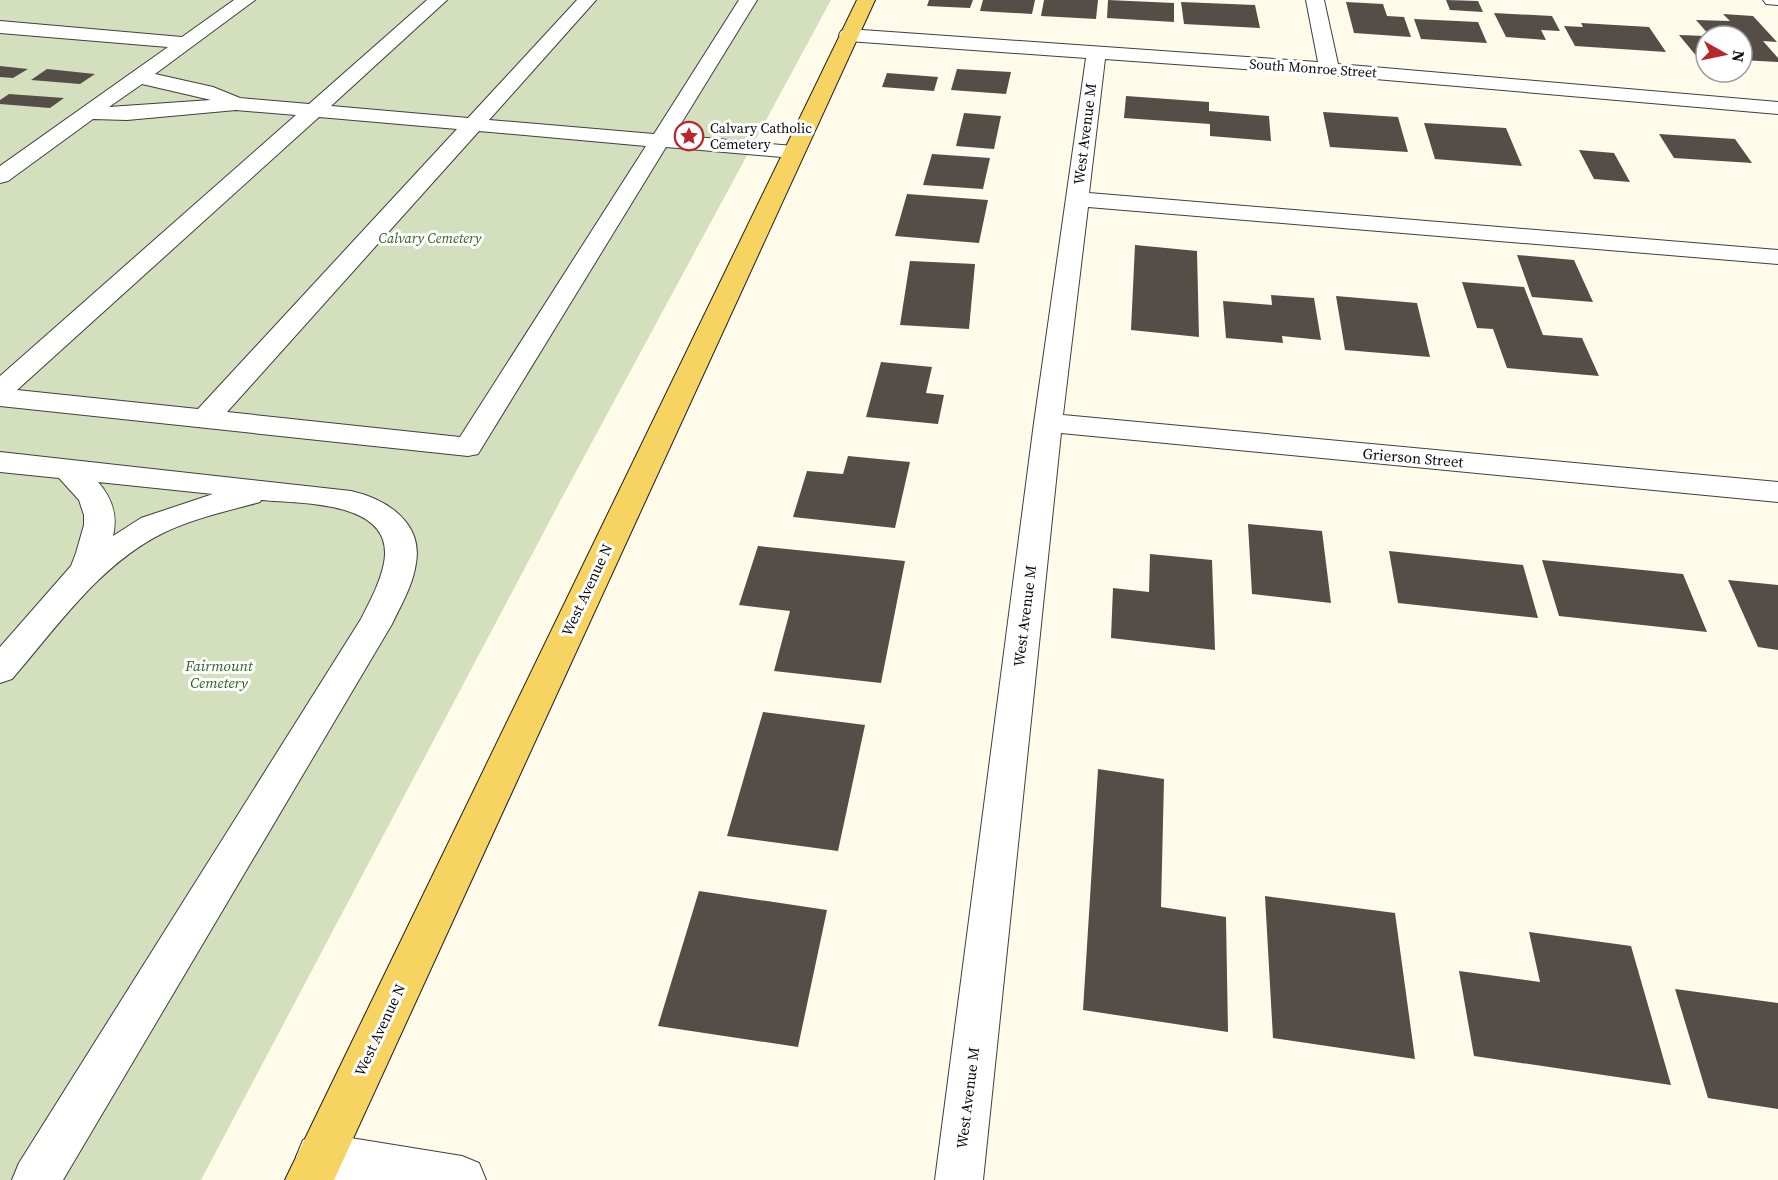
<svg xmlns="http://www.w3.org/2000/svg" width="1778" height="1180" font-family="'Source Serif 4',serif">
	<style>
		.cemetery { fill: #d4dfbd }
		.building { fill: #544d48 }
		.lines { fill: none; stroke-linecap: round; stroke-linejoin: round }
		.minor-casing { stroke: #3f3f3f; stroke-width: 2 }
		.major-casing { stroke: #1d1d1d; stroke-width: 2 }
		.minor { fill: #fff; fill-rule: evenodd }
		.major { fill: #f7d462; fill-rule: evenodd }
		.labels { text-anchor: middle; stroke-width: 6; stroke-linejoin: round; paint-order: stroke }
		.far-street-label { font-size: 14px; fill: #0c0c0c; stroke: #fff }
		.far-poi-label { font-size: 14px; fill: #0c0c0c; stroke: #fff; text-anchor: start }
		.far-park-label { font-size: 14px; font-style: italic; fill: #2b621d; stroke: #fff }
		.street-label { font-size: 15px; fill: #0c0c0c; stroke: #fff }
		.park-label { font-size: 15px; font-style: italic; fill: #2b621d; stroke: #fff }
	</style>
	<rect width="100%" height="100%" fill="#fffbea"/>
	<path class="cemetery" d="M 0,0 L 831,0 L 565,492 L 201,1180 L 0,1180 Z"/>
	<path class="building" d="M 929,0 L 973,0 L 970,8 L 927,6 Z
		M 983,0 L 1035,0 L 1032,14 L 980,11 Z
		M 1044,0 L 1098,0 L 1096,19 L 1041,16 Z
		M 1108,0 L 1174,3 L 1174,22 L 1107,18 Z
		M 1446,0 L 1478,1 L 1483,12 L 1450,10 Z
		M 1181,2 L 1255,5 L 1260,28 L 1184,24 Z
		M 1346,2 L 1383,4 L 1387,16 L 1404,17 L 1411,37 L 1354,33 Z
		M 1494,13 L 1552,16 L 1560,31 L 1541,30 L 1546,40 L 1506,37 Z
		M 1723,14 L 1753,16 L 1777,42 L 1763,41 L 1778,58 L 1778,62 L 1742,60 L 1742,36 L 1710,36 L 1696,20 L 1730,21 Z
		M 1414,19 L 1478,22 L 1487,43 L 1421,39 Z
		M 1581,23 L 1649,27 L 1666,52 L 1575,46 L 1564,26 L 1583,27 Z
		M 1679,35 L 1706,36 L 1706,58 L 1698,58 Z
		M 0,66 L 28,69 L 13,78 L 0,77 Z
		M 47,69 L 95,74 L 80,84 L 31,80 Z
		M 957,69 L 1011,72 L 1006,94 L 951,90 Z
		M 887,73 L 938,77 L 934,91 L 882,87 Z
		M 9,94 L 64,98 L 50,108 L 0,104 L 0,100 Z
		M 1126,96 L 1209,102 L 1209,111 L 1269,116 L 1271,141 L 1210,136 L 1210,124 L 1124,118 Z
		M 1323,112 L 1398,117 L 1408,152 L 1330,147 Z
		M 964,113 L 1001,116 L 994,149 L 956,146 Z
		M 1424,123 L 1506,128 L 1522,166 L 1435,159 Z
		M 1659,134 L 1735,139 L 1752,163 L 1674,158 Z
		M 1579,150 L 1614,153 L 1630,182 L 1594,179 Z
		M 932,154 L 990,158 L 983,189 L 923,185 Z
		M 907,194 L 988,200 L 979,243 L 895,236 Z
		M 1135,245 L 1197,251 L 1199,337 L 1131,330 Z
		M 1517,255 L 1574,260 L 1593,302 L 1532,297 Z
		M 910,261 L 975,264 L 969,329 L 900,325 Z
		M 1462,282 L 1524,287 L 1543,335 L 1582,338 L 1599,376 L 1507,368 L 1493,329 L 1477,328 Z
		M 1271,295 L 1314,298 L 1321,340 L 1282,336 L 1283,343 L 1226,338 L 1223,301 L 1272,305 Z
		M 1336,296 L 1417,303 L 1430,357 L 1345,350 Z
		M 881,362 L 932,367 L 926,393 L 944,395 L 938,424 L 866,417 Z
		M 848,456 L 910,462 L 895,528 L 793,517 L 807,471 L 843,474 Z
		M 1248,524 L 1322,531 L 1331,603 L 1252,594 Z
		M 758,546 L 905,561 L 881,683 L 774,671 L 790,611 L 739,605 Z
		M 1389,551 L 1523,565 L 1538,618 L 1398,603 Z
		M 1150,554 L 1212,560 L 1215,650 L 1111,638 L 1113,588 L 1149,592 Z
		M 1542,560 L 1683,574 L 1707,632 L 1559,616 Z
		M 1728,580 L 1778,585 L 1778,650 L 1758,647 Z
		M 763,712 L 865,725 L 838,851 L 727,836 Z
		M 1098,769 L 1164,779 L 1161,907 L 1226,917 L 1228,1032 L 1083,1010 Z
		M 699,891 L 827,910 L 798,1047 L 658,1026 Z
		M 1265,896 L 1395,913 L 1415,1059 L 1273,1038 Z
		M 1529,932 L 1631,946 L 1671,1085 L 1474,1056 L 1459,971 L 1540,982 Z
		M 1675,989 L 1778,1003 L 1778,1109 L 1708,1098 Z"/>
	<g class="lines">
		<g class="minor-casing">
			<path id="minor" d="M 234,0 L 255,0 L 155,74 L 213,87 L 240,98 L 309,104 L 427,0 L 447,0 L 331,106 L 468,118 L 577,0 L 596,0 L 489,120 L 654,134 L 739,0 L 757,0 L 674,135 L 793,146 L 801,147 L 804,152 L 801,157 L 793,158 L 666,147 L 478,454 L 468,456 L 0,406 L 0,376 L 296,115 L 236,110 L 127,120 L 93,119 L 8,181 L 0,183 L 0,166 L 168,47 L 0,33 L 0,21 L 182,37 ZM 142,84 L 211,100 L 109,107 ZM 319,117 L 457,129 L 198,409 L 17,390 ZM 479,131 L 646,146 L 460,437 L 227,412 Z
				M 1306,0 L 1324,0 L 1338,64 L 1778,102 L 1778,114 L 1329,75 L 1105,59 L 1089,193 L 1778,250 L 1778,264 L 1088,207 L 1063,415 L 1778,482 L 1778,502 L 1061,433 L 983,1180 L 935,1180 L 1034,423 L 1086,58 L 848,41 L 841,39 L 839,35 L 841,31 L 848,29 L 1318,62 Z
				M 1763,0 L 1778,0 L 1778,5 L 1766,4 Z
				M 0,452 L 351,491 C 386,499 423,522 416,563 C 413,585 401,605 392,624 L 63,1180 L 12,1180 L 19,1163 L 361,619 C 370,601 380,583 384,563 C 396,500 301,504 261,500 L 260,502 C 228,511 194,518 163,533 C 99,565 58,626 12,679 L 0,683 L 0,647 L 71,566 L 76,553 L 84,525 L 84,515 L 79,500 L 59,478 L 0,472 ZM 98,482 L 213,494 L 141,518 L 113,536 C 118,515 112,498 98,482 Z
				M 320,1133 L 462,1156 L 479,1163 L 486,1180 L 318,1180 L 303,1174 L 296,1157 L 303,1140 Z"/>
		</g>
		<g class="major-casing">
			<path id="major" d="M 857,0 L 875,0 L 334,1180 L 285,1180 Z"/>
		</g>
		<use href="#minor" class="minor"/>
		<use href="#major" class="major"/>
	</g>
	<defs>
		<g id="sight-ring" transform="scale(1.5)"><circle r="9.5" fill="#fff" stroke="#ba252c" stroke-width="1.5"/><path d="M0-6L1.8-2.2L6-1.7L2.9 1.2L3.7 5.4L0 3.3L-3.7 5.4L-2.9 1.2L-6-1.7L-1.8-2.2Z" fill="#ba252c"/></g>
	</defs>
	<g fill-rule="evenodd">
		<use href="#sight-ring" x="689" y="136"/>
	</g>
	<g class="labels">
		<g class="far-street-label">
			<text transform="translate(1313 68) rotate(4)" y="5">South Monroe Street</text>
		</g>
		<g class="far-poi-label">
			<text x="710" y="133">Calvary Catholic<tspan x="710" dy="16">Cemetery</tspan></text>
		</g>
		<g class="far-park-label">
			<text x="430" y="243">Calvary Cemetery</text>
		</g>
		<g class="street-label">
			<text transform="translate(1085 134) rotate(-83)" y="5">West Avenue M</text>
			<text transform="translate(1413 458) rotate(5)" y="5">Grierson Street</text>
			<text transform="translate(587 590) rotate(-65)" y="5">West Avenue N</text>
			<text transform="translate(1025 616) rotate(-83)" y="5">West Avenue M</text>
			<text transform="translate(380 1030) rotate(-65)" y="5">West Avenue N</text>
			<text transform="translate(968 1098) rotate(-83)" y="5">West Avenue M</text>
		</g>
		<g class="park-label">
			<text x="219" y="671">Fairmount<tspan x="219" dy="17">Cemetery</tspan></text>
		</g>
	</g>
	<g transform="translate(1724 54) rotate(99)"><circle r="28" fill="#ffffff" stroke="#9e9e9e" stroke-width="1.5"/>
	<path d="M0-4.5L10 22L0 15L-10 22Z" fill="#ba252c"/>
	<text y="-9" font-size="16" font-weight="bold" text-anchor="middle" fill="#0c0c0c">N</text>
	</g>
</svg>
